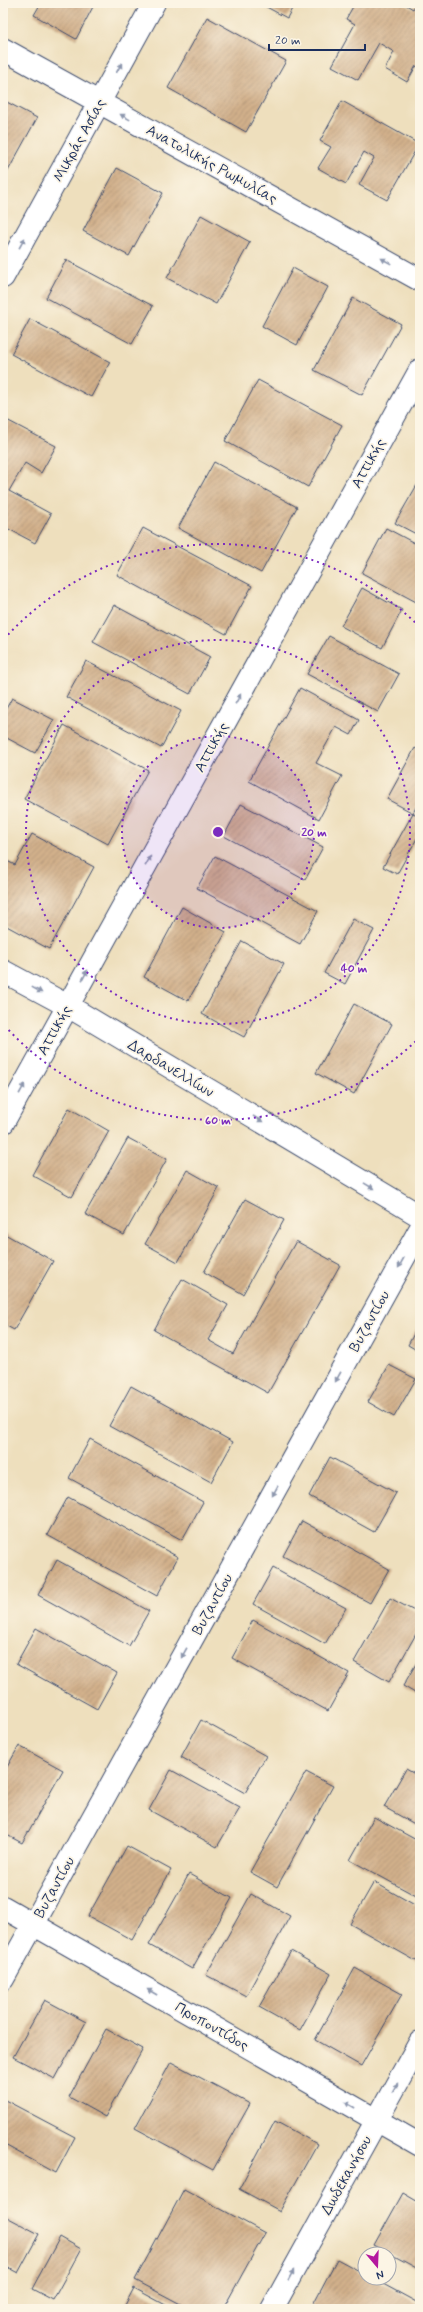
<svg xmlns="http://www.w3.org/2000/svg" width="423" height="2312" font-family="Mynerve,sans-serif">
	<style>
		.building { fill: url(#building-hatch) }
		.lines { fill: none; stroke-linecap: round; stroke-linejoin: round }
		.minor-casing { stroke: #3b496c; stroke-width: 24 }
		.minor { stroke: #fff; stroke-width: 22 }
		.oneway { fill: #8d97ae }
		.ring { fill: none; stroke: #7b2cbf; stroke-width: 2; stroke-dasharray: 2 4 }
		.labels { text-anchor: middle; stroke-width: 3.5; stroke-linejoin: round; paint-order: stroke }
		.street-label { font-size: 15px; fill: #1b2f5e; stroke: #fcf5e5 }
		.centre { fill: #7b2cbf; stroke: #fcf5e5; stroke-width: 2 }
		.ring-label { font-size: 12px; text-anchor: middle; font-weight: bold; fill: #7b2cbf; stroke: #fcf5e5; stroke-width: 3.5; stroke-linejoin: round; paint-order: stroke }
	</style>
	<defs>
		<pattern id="building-hatch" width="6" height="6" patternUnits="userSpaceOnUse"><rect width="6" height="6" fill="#d2b08b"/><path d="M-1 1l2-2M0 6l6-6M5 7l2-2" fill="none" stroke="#aa9075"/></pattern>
	</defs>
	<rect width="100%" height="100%" fill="#fcf5e5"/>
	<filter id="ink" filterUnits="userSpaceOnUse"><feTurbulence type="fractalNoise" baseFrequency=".025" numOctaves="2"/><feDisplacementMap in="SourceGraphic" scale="8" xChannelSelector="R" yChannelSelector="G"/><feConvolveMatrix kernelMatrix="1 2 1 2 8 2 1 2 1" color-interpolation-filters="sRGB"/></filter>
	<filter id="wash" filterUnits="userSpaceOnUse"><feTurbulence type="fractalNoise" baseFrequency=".012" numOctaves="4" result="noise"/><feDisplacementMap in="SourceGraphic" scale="16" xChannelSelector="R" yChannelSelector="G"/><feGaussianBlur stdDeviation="0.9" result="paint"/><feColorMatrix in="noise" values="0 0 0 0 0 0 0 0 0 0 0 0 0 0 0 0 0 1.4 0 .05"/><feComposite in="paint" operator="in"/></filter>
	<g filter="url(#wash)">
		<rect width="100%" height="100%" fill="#eedfbd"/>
		<g id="blocks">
			<path class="building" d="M 41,3 L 95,3 L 76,39 L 34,15 Z
				M 259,3 L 295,3 L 287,18 Z
				M 355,3 L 403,3 L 413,9 L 417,3 L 420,3 L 420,68 L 416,66 L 407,82 L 385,69 L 394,52 L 379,43 L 358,80 L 332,66 L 355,24 L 346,19 Z
				M 207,17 L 286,61 L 246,132 L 168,88 Z
				M 3,100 L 37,118 L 3,180 Z
				M 342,101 L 419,144 L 387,200 L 359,185 L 374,158 L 364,152 L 346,184 L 318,168 L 331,147 L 320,141 Z
				M 117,168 L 163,193 L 129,256 L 83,231 Z
				M 201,215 L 250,242 L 216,304 L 167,278 Z
				M 66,260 L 153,306 L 132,344 L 46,298 Z
				M 293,268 L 328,287 L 297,345 L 262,326 Z
				M 353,298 L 401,324 L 362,395 L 314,370 Z
				M 30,319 L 110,362 L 91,397 L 11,354 Z
				M 258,380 L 342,425 L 308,487 L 225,441 Z
				M 3,418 L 56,446 L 41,473 L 25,463 L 9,491 L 51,514 L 35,543 L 3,526 Z
				M 214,462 L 297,507 L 261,573 L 178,528 Z
				M 417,485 L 420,486 L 420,536 L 395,523 Z
				M 143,528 L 252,586 L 226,634 L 117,575 Z
				M 386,528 L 420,546 L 420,604 L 362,573 Z
				M 362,588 L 402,610 L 382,648 L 341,626 Z
				M 114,605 L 210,657 L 190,694 L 93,642 Z
				M 329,636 L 399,674 L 378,712 L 307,674 Z
				M 86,661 L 181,711 L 161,748 L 66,697 Z
				M 300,688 L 359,720 L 351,735 L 336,727 L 316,763 L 342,776 L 319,819 L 249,781 Z
				M 12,698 L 54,720 L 35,753 L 3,736 L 3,714 Z
				M 64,725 L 148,770 L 108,844 L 24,799 Z
				M 415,748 L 420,751 L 420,800 L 413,813 L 420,817 L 420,833 L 397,874 L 383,867 L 413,813 L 387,799 Z
				M 241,804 L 323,847 L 305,880 L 224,836 Z
				M 32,834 L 94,867 L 49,949 L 3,924 L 3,859 L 15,865 Z
				M 215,856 L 318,911 L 300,944 L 197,888 Z
				M 182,907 L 226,932 L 188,1001 L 144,977 Z
				M 353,919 L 374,930 L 345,984 L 324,973 Z
				M 242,941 L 284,964 L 244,1037 L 202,1014 Z
				M 354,1004 L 392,1024 L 354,1094 L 316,1073 Z
				M 69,1108 L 109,1131 L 72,1197 L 32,1175 Z
				M 128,1138 L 167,1159 L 124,1235 L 85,1214 Z
				M 187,1170 L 219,1188 L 178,1262 L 145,1244 Z
				M 245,1199 L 284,1220 L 243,1294 L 204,1272 Z
				M 3,1233 L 53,1261 L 14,1330 L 3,1324 Z
				M 296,1241 L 340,1265 L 268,1393 L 154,1330 L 182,1279 L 228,1305 L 208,1340 L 233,1354 Z
				M 420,1322 L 420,1352 L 408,1345 Z
				M 389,1365 L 416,1379 L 394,1417 L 368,1402 Z
				M 3,1378 L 9,1381 L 3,1392 Z
				M 131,1386 L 233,1442 L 211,1482 L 109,1426 Z
				M 90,1439 L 203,1502 L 182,1540 L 69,1478 Z
				M 330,1457 L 396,1493 L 374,1532 L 309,1496 Z
				M 68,1497 L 178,1557 L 157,1596 L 47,1535 Z
				M 302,1521 L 389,1569 L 370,1603 L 283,1556 Z
				M 57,1560 L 149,1611 L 129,1646 L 38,1595 Z
				M 273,1568 L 346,1608 L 325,1644 L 253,1604 Z
				M 390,1598 L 420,1614 L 420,1627 L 389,1682 L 354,1662 Z
				M 253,1620 L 349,1673 L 328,1711 L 232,1658 Z
				M 36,1628 L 117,1673 L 97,1709 L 16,1664 Z
				M 420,1657 L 420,1696 L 403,1686 Z
				M 201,1720 L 266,1756 L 245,1793 L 181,1757 Z
				M 19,1746 L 63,1770 L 22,1843 L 3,1833 L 3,1774 Z
				M 406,1769 L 420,1777 L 420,1827 L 384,1807 Z
				M 171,1770 L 240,1808 L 217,1847 L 149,1810 Z
				M 306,1772 L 333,1786 L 277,1887 L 250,1872 Z
				M 374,1817 L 420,1842 L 420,1898 L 350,1860 Z
				M 127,1846 L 171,1870 L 132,1940 L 88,1916 Z
				M 189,1874 L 232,1898 L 192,1969 L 149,1945 Z
				M 374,1882 L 420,1908 L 420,1953 L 416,1961 L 350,1924 Z
				M 251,1894 L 290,1916 L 246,1996 L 206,1975 Z
				M 291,1951 L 331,1974 L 300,2030 L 259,2007 Z
				M 355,1968 L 402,1994 L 361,2066 L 315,2040 Z
				M 45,2000 L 86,2022 L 55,2079 L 13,2057 Z
				M 106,2029 L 143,2049 L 105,2117 L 69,2097 Z
				M 171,2062 L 250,2104 L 213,2170 L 135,2128 Z
				M 3,2099 L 75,2137 L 56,2173 L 3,2144 Z
				M 275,2121 L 317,2144 L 280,2211 L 239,2189 Z
				M 184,2189 L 265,2233 L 223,2309 L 190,2309 L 135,2280 Z
				M 403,2193 L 420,2203 L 420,2270 L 374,2245 Z
				M 3,2215 L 39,2234 L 18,2273 L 3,2265 Z
				M 60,2237 L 81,2249 L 53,2300 L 32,2289 Z
				M 337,2259 L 365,2274 L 365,2278 L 372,2278 L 420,2304 L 420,2309 L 311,2308 Z
				M 134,2288 L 173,2309 L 123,2309 Z"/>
		</g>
	</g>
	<g filter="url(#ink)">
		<use href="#blocks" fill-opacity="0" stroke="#3b496c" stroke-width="1"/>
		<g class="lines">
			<g class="minor-casing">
				<path id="minor" d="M 3,49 L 420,280
					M 3,277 L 154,3
					M 3,971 L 68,1006 L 420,1216
					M 3,1123 L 420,370
					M 3,1907 L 420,2145
					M 3,1979 L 420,1229
					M 272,2309 L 420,2042"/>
			</g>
			<use href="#minor" class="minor"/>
		</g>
		<defs><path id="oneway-solid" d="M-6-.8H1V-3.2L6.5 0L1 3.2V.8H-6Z"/></defs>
		<g class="oneway">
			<use href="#oneway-solid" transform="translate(119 68) rotate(-61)"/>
			<use href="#oneway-solid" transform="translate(125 117) rotate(-151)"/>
			<use href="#oneway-solid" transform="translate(22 243) rotate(-61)"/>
			<use href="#oneway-solid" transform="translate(386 261) rotate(-151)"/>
			<use href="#oneway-solid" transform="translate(238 699) rotate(-61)"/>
			<use href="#oneway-solid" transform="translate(148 861) rotate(-61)"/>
			<use href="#oneway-solid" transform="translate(85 975) rotate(-61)"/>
			<use href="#oneway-solid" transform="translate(37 990) rotate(29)"/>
			<use href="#oneway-solid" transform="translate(22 1089) rotate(-61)"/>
			<use href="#oneway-solid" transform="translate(258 1119) rotate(31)"/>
			<use href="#oneway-solid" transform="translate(369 1186) rotate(31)"/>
			<use href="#oneway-solid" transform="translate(401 1263) rotate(119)"/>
			<use href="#oneway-solid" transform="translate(338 1377) rotate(119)"/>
			<use href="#oneway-solid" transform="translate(275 1491) rotate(119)"/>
			<use href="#oneway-solid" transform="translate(184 1653) rotate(119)"/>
			<use href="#oneway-solid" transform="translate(152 1992) rotate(-150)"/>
			<use href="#oneway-solid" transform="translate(395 2088) rotate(-61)"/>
			<use href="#oneway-solid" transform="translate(350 2105) rotate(-150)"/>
			<use href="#oneway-solid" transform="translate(291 2275) rotate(-61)"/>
		</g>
	</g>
	<circle cx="218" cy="832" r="96" fill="#7b2cbf" fill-opacity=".12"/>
	<g class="ring">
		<circle cx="218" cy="832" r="96"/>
		<circle cx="218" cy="832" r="192"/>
		<path d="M420 1037A288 288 0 0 1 4 1025M4 639A288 288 0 0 1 420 627"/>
	</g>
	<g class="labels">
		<g class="street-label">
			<text transform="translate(79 140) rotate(-61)" y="5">Μικράς Ασίας</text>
			<text transform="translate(212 164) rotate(29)" y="5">Ανατολικής Ρωμυλίας</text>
			<text transform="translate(368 463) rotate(-61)" y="5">Αττικής</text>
			<text transform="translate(211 747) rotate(-61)" y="5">Αττικής</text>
			<text transform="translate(54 1030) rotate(-61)" y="5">Αττικής</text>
			<text transform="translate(171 1068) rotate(31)" y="5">Δαρδανελλίων</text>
			<text transform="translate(369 1321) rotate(-61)" y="5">Βυζαντίου</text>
			<text transform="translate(212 1604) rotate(-61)" y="5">Βυζαντίου</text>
			<text transform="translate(54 1887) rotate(-61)" y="5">Βυζαντίου</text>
			<text transform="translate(212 2026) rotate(30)" y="5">Προποντίδος</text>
			<text transform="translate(346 2175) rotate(-61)" y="5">Δωδεκανήσου</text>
		</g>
	</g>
	<circle cx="218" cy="832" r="6" class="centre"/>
	<g class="ring-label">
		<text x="314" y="836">20 m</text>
		<text x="354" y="972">40 m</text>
		<text x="218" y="1124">60 m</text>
	</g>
	<rect width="423" height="2312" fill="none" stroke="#fcf5e5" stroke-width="16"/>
	<g transform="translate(377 2266) rotate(161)"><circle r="19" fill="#fcf5e5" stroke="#a2a6af"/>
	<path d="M0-3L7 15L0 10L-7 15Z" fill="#b5179e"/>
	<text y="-6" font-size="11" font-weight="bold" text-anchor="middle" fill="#1b2f5e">N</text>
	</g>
	<path d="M269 44v6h96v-6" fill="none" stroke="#1b2f5e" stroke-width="2"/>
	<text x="275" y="44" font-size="12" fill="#1b2f5e" stroke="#fcf5e5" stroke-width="3" paint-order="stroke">20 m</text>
</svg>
